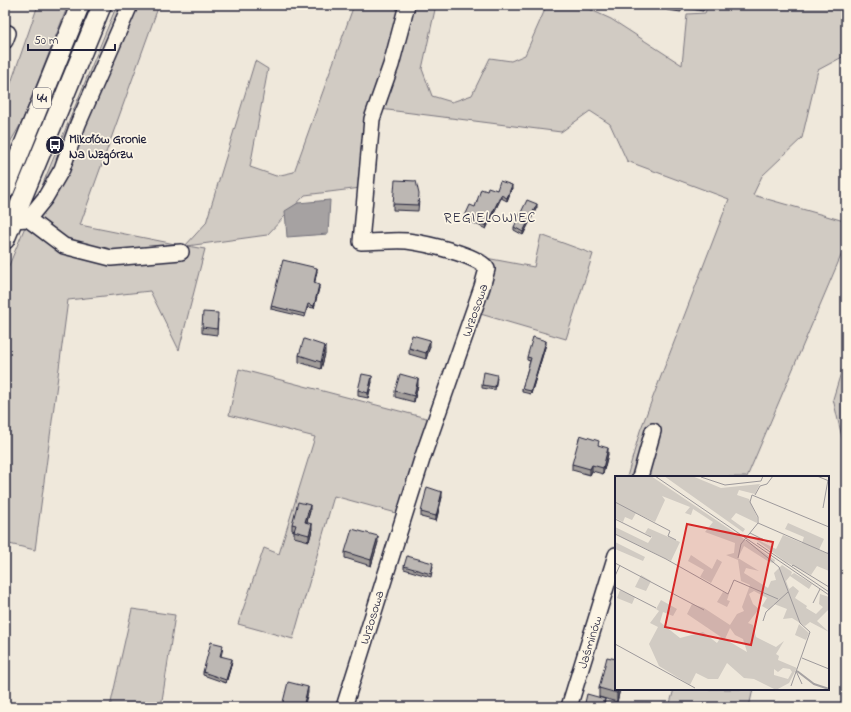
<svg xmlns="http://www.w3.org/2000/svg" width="851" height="712" font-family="'Indie Flower',sans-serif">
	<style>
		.green { fill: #d1cbc3; stroke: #7a767f }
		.water { fill: #a6a2a2; stroke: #716f79 }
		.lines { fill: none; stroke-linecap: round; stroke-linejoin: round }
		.minor-casing { stroke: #22223b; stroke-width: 18 }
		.major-casing { stroke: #22223b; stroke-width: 21 }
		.minor { stroke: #fcf5e5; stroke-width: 15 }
		.major { stroke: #fcf5e5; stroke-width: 18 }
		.wall { fill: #a29d9a; stroke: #22223b }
		.shaded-wall { fill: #84807d; stroke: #22223b }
		.building { fill: #bcb7b3; stroke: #22223b }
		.labels { text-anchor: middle; stroke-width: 3.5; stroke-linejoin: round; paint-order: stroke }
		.shield { fill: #fcf5e5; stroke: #63616e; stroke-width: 1 }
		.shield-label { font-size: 12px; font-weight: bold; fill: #22223b }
		.poi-label { font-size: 13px; font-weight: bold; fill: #22223b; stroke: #fcf5e5; text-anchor: start }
		.street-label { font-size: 13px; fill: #22223b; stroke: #fcf5e5 }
		.neighbourhood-label { font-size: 14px; letter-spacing: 1px; fill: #22223b; stroke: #fcf5e5 }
		.inset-river { fill: none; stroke: #a6a2a2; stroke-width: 2 }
		.inset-road { fill: none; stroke: #9d999b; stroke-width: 1 }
		.view { fill: #d62828; fill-opacity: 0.15; stroke: #d62828; stroke-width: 2 }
		.inset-edge { fill: none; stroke: #22223b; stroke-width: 2 }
	</style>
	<rect width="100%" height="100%" fill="#efe8db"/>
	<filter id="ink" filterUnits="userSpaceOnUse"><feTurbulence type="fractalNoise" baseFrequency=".025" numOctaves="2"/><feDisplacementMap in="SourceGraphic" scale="8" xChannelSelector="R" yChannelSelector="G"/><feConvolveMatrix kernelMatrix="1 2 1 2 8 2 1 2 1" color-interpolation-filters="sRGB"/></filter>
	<g filter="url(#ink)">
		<path class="green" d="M 38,5 L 68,5 L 22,122 L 5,151 L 5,100 Z
			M 88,5 L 95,5 L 19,190 L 14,191 L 14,188 Z
			M 117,5 L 159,5 L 80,225 L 185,246 L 206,223 L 255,61 L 268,69 L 250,167 L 276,176 L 294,172 L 354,5 L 436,5 L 422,69 L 432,96 L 452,102 L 472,95 L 490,58 L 511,61 L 525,55 L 547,5 L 580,5 L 611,19 L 682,65 L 687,14 L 705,13 L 708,5 L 732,5 L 739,8 L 742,5 L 846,5 L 846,55 L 818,70 L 802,138 L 762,176 L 753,195 L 844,221 L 846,217 L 846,252 L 843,251 L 747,477 L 627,477 L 640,431 L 729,199 L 627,161 L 610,124 L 590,111 L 561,132 L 380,109 L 361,188 L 305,195 L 267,235 L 187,246 L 205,249 L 179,350 L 150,291 L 68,300 L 35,550 L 5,543 L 5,275 Z
			M 541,235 L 593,254 L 566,339 L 477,313 L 486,258 L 534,267 Z
			M 846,356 L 846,446 L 842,437 L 833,399 Z
			M 239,369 L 430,419 L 400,514 L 334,496 L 293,639 L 238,624 L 264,548 L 279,554 L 315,437 L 229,415 Z
			M 132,609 L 175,615 L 161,707 L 110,707 Z
			M 674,689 L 753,689 L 749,707 L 669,707 Z"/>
		<path class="water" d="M 330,200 L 328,234 L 287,237 L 285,211 L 298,203 Z"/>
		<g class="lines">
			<g class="minor-casing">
				<path id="minor" d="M 5,41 L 8,33
					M 5,216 L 13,220 L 28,219 L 64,246 L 111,258 L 181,252
					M 28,219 L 45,198 L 62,169 L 78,124 L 130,5
					M 640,477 L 653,431
					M 344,707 L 423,456 L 482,287 L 487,269 C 480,255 423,243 407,241 C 392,240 376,242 361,242 L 372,119 L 391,65 L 407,5
					M 569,707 L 616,555"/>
			</g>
			<g class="major-casing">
				<path id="major" d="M 5,190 L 80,5
					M 5,240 L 102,5"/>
			</g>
			<use href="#minor" class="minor"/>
			<use href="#major" class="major"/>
		</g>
		<path class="wall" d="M 667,5 L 705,5 L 703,11 L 681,7 L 681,12 L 667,10 Z
			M 512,188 L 507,201 L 501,198 L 486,229 L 465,219 L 465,216 L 475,207 L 487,191 Z
			M 419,200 L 418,211 L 393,210 L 393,204 Z
			M 537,207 L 523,235 L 514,230 L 514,227 Z
			M 317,271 L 314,284 L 319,288 L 314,308 L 308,307 L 305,317 L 271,309 L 271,306 Z
			M 218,319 L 217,335 L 202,333 L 202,327 Z
			M 546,344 L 531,394 L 522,392 L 522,389 L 530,361 L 527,360 L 527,357 Z
			M 430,346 L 426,359 L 409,354 L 409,348 Z
			M 325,354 L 321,369 L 299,362 L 299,355 Z
			M 497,378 L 495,390 L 482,388 L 482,385 Z
			M 372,382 L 368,398 L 358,396 L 358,390 Z
			M 418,385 L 414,402 L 395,397 L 395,391 Z
			M 599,445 L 608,454 L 603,474 L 592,471 L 590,475 L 572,470 L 572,464 Z
			M 442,497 L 436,521 L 421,517 L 421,512 Z
			M 310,511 L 307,522 L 312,530 L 309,541 L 294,537 L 294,531 L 292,530 L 292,524 Z
			M 378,542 L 371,566 L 345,558 L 345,552 Z
			M 404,566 L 433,566 L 431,577 L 404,569 Z
			M 223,648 L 221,656 L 232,662 L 226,683 L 203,675 L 203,672 Z
			M 599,688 L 620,689 L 617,702 L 599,697 Z"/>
		<path class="shaded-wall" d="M 7,5 L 9,5 L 5,20 L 5,14 Z
			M 512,185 L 512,188 L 507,201 L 507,198 Z
			M 501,195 L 501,198 L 486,229 L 486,226 Z
			M 537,204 L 537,207 L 523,235 L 523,232 Z
			M 317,268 L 317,271 L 314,286 L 314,283 Z
			M 319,285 L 319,288 L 314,308 L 314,306 Z
			M 430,340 L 430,346 L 426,359 L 426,353 Z
			M 546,341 L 546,344 L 531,394 L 531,391 Z
			M 325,346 L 325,354 L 321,369 L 321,362 Z
			M 372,376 L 372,382 L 368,398 L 368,393 Z
			M 418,379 L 418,385 L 414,402 L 414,396 Z
			M 608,448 L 608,454 L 603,474 L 603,468 Z
			M 592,465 L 592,471 L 590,475 L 590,469 Z
			M 442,492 L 442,497 L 436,521 L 436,516 Z
			M 310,505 L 310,511 L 305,528 L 305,522 Z
			M 312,524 L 312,530 L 309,541 L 309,535 Z
			M 378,536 L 378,542 L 371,566 L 371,560 Z
			M 232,659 L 232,662 L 226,683 L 226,680 Z
			M 308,687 L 308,693 L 304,707 L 303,707 Z
			M 618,689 L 620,689 L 617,702 L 617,693 Z
			M 605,699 L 604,707 L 602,707 Z"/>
		<path class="building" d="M 5,5 L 7,5 L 5,14 Z
			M 395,180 L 416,181 L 419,194 L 418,205 L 393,204 Z
			M 500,181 L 512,185 L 507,198 L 501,195 L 486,226 L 465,216 L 470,205 L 475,207 L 481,189 L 487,191 L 488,187 L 497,190 Z
			M 527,200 L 537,204 L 523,232 L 514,227 Z
			M 283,260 L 317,268 L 314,283 L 319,285 L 314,306 L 308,304 L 305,314 L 271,306 Z
			M 203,312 L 218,313 L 217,329 L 202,327 Z
			M 412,335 L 430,340 L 426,353 L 409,348 Z
			M 533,337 L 546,341 L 531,391 L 522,389 L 531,358 L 527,357 Z
			M 304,339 L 325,346 L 321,362 L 299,355 Z
			M 484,372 L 497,375 L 495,387 L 482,385 Z
			M 362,374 L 372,376 L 368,393 L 358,390 Z
			M 400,374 L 418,379 L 414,396 L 395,391 Z
			M 580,435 L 599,441 L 598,445 L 608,448 L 603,468 L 592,465 L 590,469 L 572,464 Z
			M 427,487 L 442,492 L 436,516 L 421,512 Z
			M 298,502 L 310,505 L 305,522 L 312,524 L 309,535 L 294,531 L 296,525 L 292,524 Z
			M 352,529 L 378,536 L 371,560 L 345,552 Z
			M 407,556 L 433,563 L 431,574 L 404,566 Z
			M 211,642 L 223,645 L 220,656 L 232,659 L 226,680 L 203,672 Z
			M 607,657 L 616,659 L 616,689 L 618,689 L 617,693 L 599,688 Z
			M 288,682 L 308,687 L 303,707 L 287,707 L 282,706 Z
			M 587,694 L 605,699 L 602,707 L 584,707 Z"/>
	</g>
	<defs>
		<g id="bus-disc" transform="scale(1)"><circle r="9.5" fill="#22223b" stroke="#fcf5e5"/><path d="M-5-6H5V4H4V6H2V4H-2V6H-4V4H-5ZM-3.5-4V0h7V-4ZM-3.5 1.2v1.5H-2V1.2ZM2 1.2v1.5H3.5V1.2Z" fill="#fff"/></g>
	</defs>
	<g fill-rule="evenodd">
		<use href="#bus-disc" x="55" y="145"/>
	</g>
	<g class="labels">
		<rect class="shield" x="33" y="88" width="18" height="20" rx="3"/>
		<g class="shield-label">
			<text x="42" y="102">44</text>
		</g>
		<g class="poi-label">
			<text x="69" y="143">Mikołów Gronie<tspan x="69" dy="15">Na Wzgórzu</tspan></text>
		</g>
		<g class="street-label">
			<text transform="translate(474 310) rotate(-71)" y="5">Wrzosowa</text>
			<text transform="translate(371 617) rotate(-73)" y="5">Wrzosowa</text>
			<text transform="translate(589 642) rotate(-73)" y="5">Jaśminów</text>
		</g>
		<g class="neighbourhood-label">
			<text x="490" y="222">REGIELOWIEC</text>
		</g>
	</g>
	<g transform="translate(615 476)">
		<rect width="214" height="214" fill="#efe8db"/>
		<path d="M 0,0 L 36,0 L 160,84 L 159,87 L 154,86 L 129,70 L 123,82 L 144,95 L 131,92 L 129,97 L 153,112 L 156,105 L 161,104 L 159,97 L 167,89 L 177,96 L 176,99 L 179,97 L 197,108 L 194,113 L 175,100 L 171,105 L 174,113 L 178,110 L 184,115 L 180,122 L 192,130 L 191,132 L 201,138 L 208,131 L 204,128 L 205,118 L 214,121 L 214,133 L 202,145 L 214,156 L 195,146 L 190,150 L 177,142 L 168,143 L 172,133 L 159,128 L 154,134 L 147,130 L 152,122 L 139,115 L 134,118 L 138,128 L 144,133 L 133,147 L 138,149 L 141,161 L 161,171 L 169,165 L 161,178 L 164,180 L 163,184 L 182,192 L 174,207 L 161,214 L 139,203 L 129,202 L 112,187 L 103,203 L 93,203 L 81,197 L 75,209 L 44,190 L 34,168 L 43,151 L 35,147 L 44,135 L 41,133 L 46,124 L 62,133 L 58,140 L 48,136 L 45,146 L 65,162 L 88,156 L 102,167 L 106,161 L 72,138 L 77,128 L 89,132 L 115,149 L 122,138 L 129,135 L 127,131 L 135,109 L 126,105 L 123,84 L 111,79 L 119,77 L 120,67 L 90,56 L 98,46 L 78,33 L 76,39 L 70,37 L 75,31 L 47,20 L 50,24 L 40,46 L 21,37 L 17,44 L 10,41 L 8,46 L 0,42 ZM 115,152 L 120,159 L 128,163 L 132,176 L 110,163 ZM 168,192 L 175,193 L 177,196 L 173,203 L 159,199 L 159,193 L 163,196 ZM 49,0 L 77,0 L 106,12 L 145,8 L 140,18 L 124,14 L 122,19 L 134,23 L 142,41 L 142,47 L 121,37 L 116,43 L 130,53 L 128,56 ZM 173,47 L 209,63 L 204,74 L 212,77 L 214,73 L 214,95 L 202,90 L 196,99 L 171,86 L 137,61 L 161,73 L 168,59 L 187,67 L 189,61 L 170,53 ZM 0,51 L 33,67 L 37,61 L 30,57 L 33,52 L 65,66 L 56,85 L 0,58 ZM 0,66 L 30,81 L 28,85 L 0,73 ZM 76,79 L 97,93 L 102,83 L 107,86 L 96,107 L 85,101 L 89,94 L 73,85 ZM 26,99 L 36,105 L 31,115 L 20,111 ZM 5,114 L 20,121 L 17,128 L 2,122 ZM 108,116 L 114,118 L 112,124 L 115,125 L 112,131 L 102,126 ZM 184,148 L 194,157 L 191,164 L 180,159 Z" fill="#d1cbc3" fill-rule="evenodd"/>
		<path class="inset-river" d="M 182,195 L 199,208 L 214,213"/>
		<path class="inset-road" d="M 40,0 L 214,119M 202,0 L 214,5M 86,1 L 110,9 L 146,5 L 148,0M 140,19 L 145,10 L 152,8 L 158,0M 0,26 L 55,55 L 53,60 L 61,64M 208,32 L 213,4M 0,43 L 36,61M 143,47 L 214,78M 135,57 L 153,66M 0,58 L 51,83 L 113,118 L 119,104 L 163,123M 131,64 L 164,91 L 185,147 L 195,156 L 176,210M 142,67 L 214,116M 123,82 L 126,68 L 143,47 L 143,41 L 135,26 L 137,19 L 214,51M 0,87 L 89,134M 177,90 L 178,89 L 214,111M 0,100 L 5,89M 0,111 L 41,132M 198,127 L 205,113M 148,145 L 151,136 L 173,116M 0,168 L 80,212M 187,182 L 214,193M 181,195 L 187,208"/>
		<path class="view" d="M 72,48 L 158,66 L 136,169 L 50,151 Z"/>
		<rect width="214" height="214" class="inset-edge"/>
	</g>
	<rect width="851" height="712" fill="none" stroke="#fcf5e5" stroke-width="20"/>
	<rect x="10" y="10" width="831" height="692" fill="none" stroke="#22223b" stroke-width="1.5" filter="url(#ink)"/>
	<path d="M28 44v6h87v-6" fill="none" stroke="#22223b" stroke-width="2"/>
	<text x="34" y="44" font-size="12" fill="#22223b" stroke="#fcf5e5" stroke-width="3" paint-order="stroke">50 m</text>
</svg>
